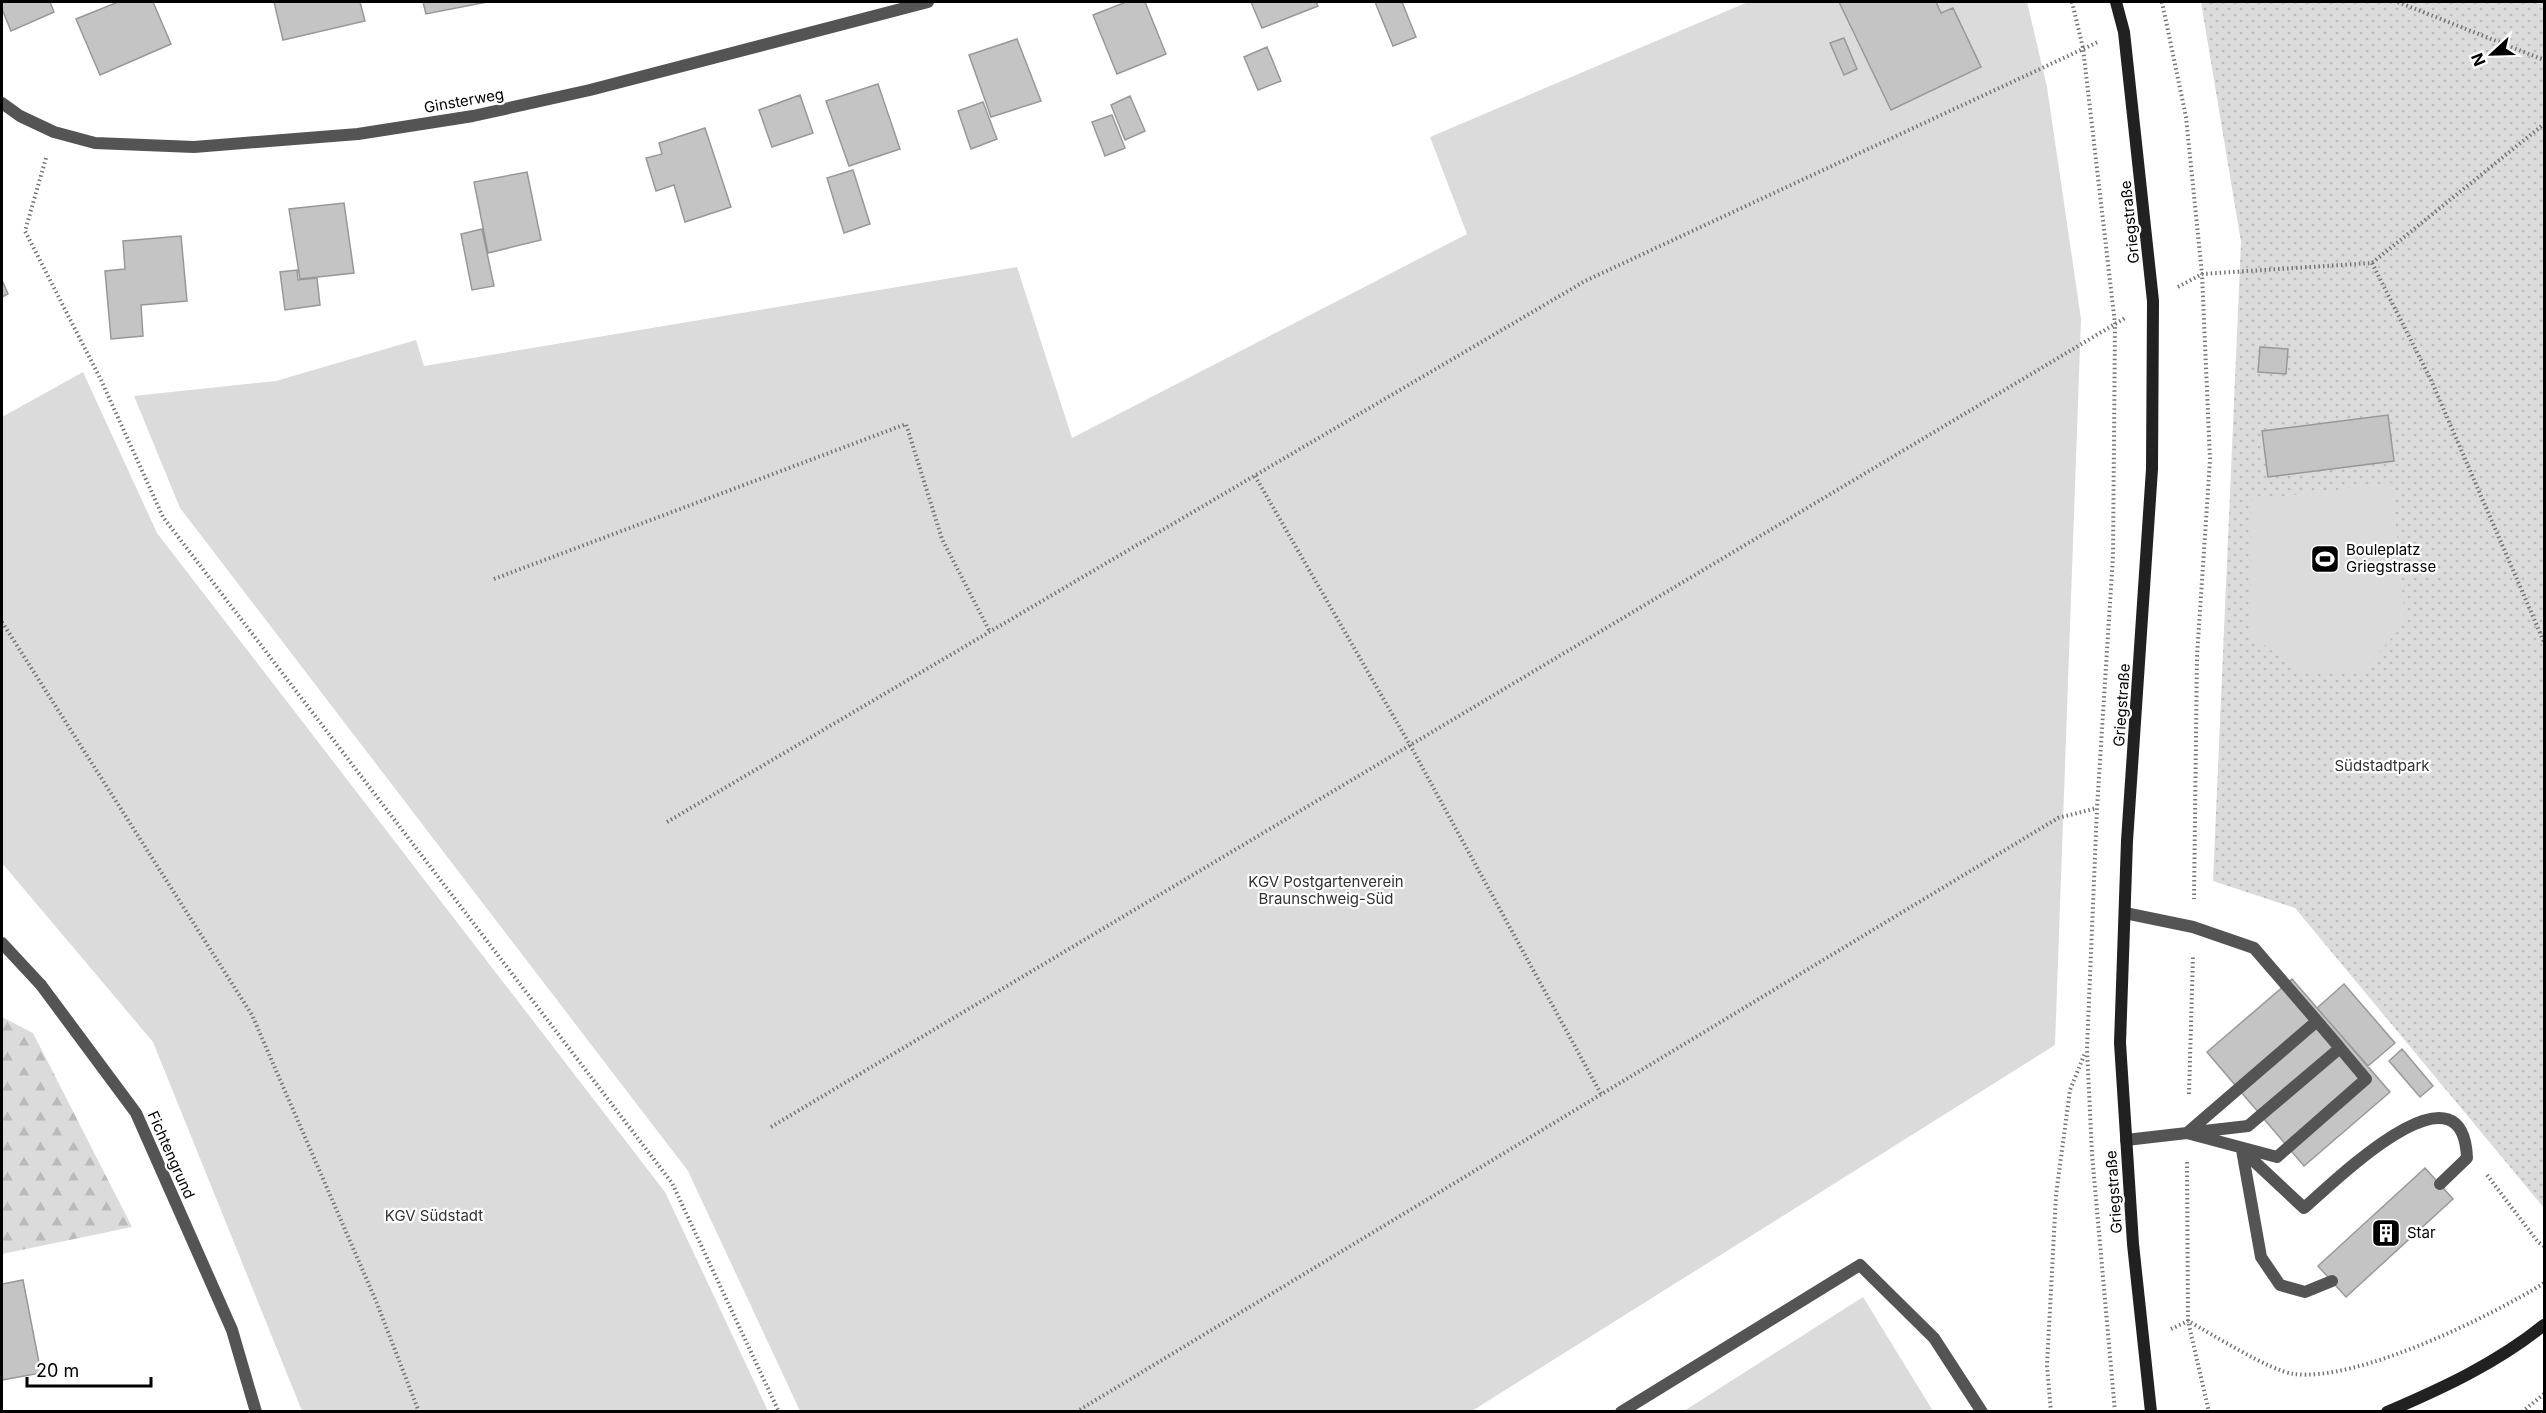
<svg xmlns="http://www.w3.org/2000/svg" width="2546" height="1413" font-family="Inter,sans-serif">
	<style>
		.grass { fill: url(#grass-dots) }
		.forest { fill: url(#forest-firs) }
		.garden { fill: #dbdbdb }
		.building { fill: #c4c4c4; stroke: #989898; stroke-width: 1.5 }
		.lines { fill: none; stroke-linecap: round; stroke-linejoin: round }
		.path { stroke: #767676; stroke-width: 4; stroke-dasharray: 1.5 3; stroke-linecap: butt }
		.lane { stroke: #545454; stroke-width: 12 }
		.street { stroke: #545454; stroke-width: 12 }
		.secondary { stroke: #212121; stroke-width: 12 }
		.labels { text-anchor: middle; stroke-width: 4.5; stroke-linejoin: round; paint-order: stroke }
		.street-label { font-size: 15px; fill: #000; stroke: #fff }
		.poi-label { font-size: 15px; fill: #000; stroke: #fff; text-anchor: start }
		.park-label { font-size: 15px; fill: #323232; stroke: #fff }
	</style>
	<defs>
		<pattern id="grass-dots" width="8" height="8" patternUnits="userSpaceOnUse" patternTransform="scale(1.5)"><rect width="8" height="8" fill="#dbdbdb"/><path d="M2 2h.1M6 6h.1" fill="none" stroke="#bababa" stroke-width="1.8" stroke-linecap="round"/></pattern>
		<pattern id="forest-firs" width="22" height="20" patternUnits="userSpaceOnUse" patternTransform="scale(1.5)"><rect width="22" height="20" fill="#dbdbdb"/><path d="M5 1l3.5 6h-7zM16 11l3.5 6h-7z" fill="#bababa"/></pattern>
	</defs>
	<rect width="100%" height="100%" fill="#fff"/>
	<path class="grass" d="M 2201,2 L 2544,2 L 2544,1208 L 2295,908 L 2213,881 L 2241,242 Z"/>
	<path class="forest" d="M 2,1017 L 33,1033 L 132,1227 L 2,1254 Z"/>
	<path class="garden" d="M 1748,2 L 2027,2 L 2047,87 L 2081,319 L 2055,1045 L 1472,1411 L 800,1411 L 688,1171 L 180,508 L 134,396 L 276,381 L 416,340 L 424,366 L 1017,267 L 1072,438 L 1467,234 L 1430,137 Z
		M 83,372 L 157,533 L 665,1192 L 768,1411 L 302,1411 L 153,1042 L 2,863 L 2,417 Z
		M 2392,483 L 2405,619 L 2399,630 L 2359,674 L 2299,671 L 2251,635 L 2252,500 Z
		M 1863,1297 L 1933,1411 L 1684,1411 Z"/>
	<path class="building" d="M 2,2 L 50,2 L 54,12 L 11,31 L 2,9 Z
		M 118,2 L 153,2 L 171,44 L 100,75 L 76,19 Z
		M 274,2 L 360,2 L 365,21 L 283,40 Z
		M 423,2 L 487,2 L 426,14 Z
		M 1126,2 L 1145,2 L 1166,54 L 1117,74 L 1093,15 Z
		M 1251,2 L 1316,2 L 1318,6 L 1262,28 Z
		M 1375,2 L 1402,2 L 1416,37 L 1393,46 Z
		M 1839,2 L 1936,2 L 1941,13 L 1953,8 L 1981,67 L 1891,110 Z
		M 1844,38 L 1857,69 L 1844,75 L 1830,43 Z
		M 1017,39 L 1041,101 L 991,117 L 969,55 Z
		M 1267,47 L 1281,81 L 1258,90 L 1244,57 Z
		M 878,84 L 900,149 L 849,166 L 826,101 Z
		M 800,95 L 813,133 L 772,147 L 759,110 Z
		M 1130,96 L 1145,131 L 1125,140 L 1111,105 Z
		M 983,102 L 997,139 L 971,149 L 958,111 Z
		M 1112,115 L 1125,148 L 1105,156 L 1092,122 Z
		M 705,128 L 731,207 L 685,222 L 674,185 L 656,191 L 646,158 L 662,154 L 659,143 Z
		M 853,170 L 870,224 L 844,233 L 827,178 Z
		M 527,172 L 541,240 L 488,253 L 474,182 Z
		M 344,203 L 354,273 L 300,279 L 289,209 Z
		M 482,229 L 494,286 L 472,290 L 461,234 Z
		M 181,236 L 187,301 L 141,305 L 143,336 L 111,339 L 105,271 L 125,269 L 123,241 Z
		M 297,270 L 298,280 L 317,278 L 320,305 L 285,310 L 280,272 Z
		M 2,280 L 8,294 L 2,297 Z
		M 2260,347 L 2288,349 L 2286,374 L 2258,372 Z
		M 2388,415 L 2394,461 L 2268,477 L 2262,431 Z
		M 2292,979 L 2390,1092 L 2304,1166 L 2207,1052 Z
		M 2344,984 L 2395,1043 L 2368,1066 L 2317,1008 Z
		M 2402,1049 L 2433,1086 L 2420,1097 L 2389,1061 Z
		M 2425,1168 L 2453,1199 L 2346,1297 L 2318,1266 Z
		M 23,1280 L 41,1373 L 2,1380 L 2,1284 Z"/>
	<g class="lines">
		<path class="path" d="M 2072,2 L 2083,48 L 2115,324 L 2113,556 L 2097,808 L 2087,1049 L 2092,1154 L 2115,1412
			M 2162,2 L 2186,117 L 2202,274 L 2210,460 L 2197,656 L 2194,899
			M 2398,2 L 2544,60
			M 46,158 L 25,231 L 101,380 L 163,517 L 672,1183 L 779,1412
			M 2372,263 L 2431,380 L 2544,642
			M 2178,287 L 2202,274 L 2372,263 L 2544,124
			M 1255,476 L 1410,745 L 1601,1094
			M 494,579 L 906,424 L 942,539 L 990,632
			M 2,622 L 252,1015 L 376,1301 L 419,1412
			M 667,822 L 1585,281 L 2098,42
			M 2189,1094 L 2193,955
			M 771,1127 L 2125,318
			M 2187,1162 L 2188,1321 L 2209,1412
			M 2487,1175 L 2538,1242 L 2544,1246
			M 2171,1329 L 2188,1321 C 2212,1334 2270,1371 2294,1374 C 2357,1382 2490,1317 2544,1283
			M 1076,1412 L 2058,818 L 2097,808
			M 2051,1412 L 2047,1366 L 2056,1195 L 2070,1090 L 2085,1053
			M 2522,1412 L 2544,1394"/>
		<path class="lane" d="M 2125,913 L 2193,927 L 2254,948 L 2317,1021 L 2187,1133 L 2126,1140
			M 2,943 L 41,985
			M 2317,1021 L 2340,1048 L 2248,1126 L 2187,1133 L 2277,1157 L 2366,1079 L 2340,1048
			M 2332,1281 L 2305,1292 L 2280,1285 L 2261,1257 L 2242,1150 L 2304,1208 C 2331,1185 2463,1053 2467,1158 L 2440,1184
			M 1621,1412 L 1860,1265 L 1934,1338 L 1982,1412"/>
		<path class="street" d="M 2,103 L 20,116 L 54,132 L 95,143 L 194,147 L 358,134 L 473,116 L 590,90 L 928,2
			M 41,985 L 136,1113 L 232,1330 L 256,1412"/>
		<path class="secondary" d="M 2116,2 L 2124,32 L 2153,301 L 2152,469 L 2127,841 L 2120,1043 L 2133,1244 L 2151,1412
			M 2387,1412 C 2443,1388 2497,1363 2544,1325"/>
	</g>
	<defs>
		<g id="stadium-square" transform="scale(1.5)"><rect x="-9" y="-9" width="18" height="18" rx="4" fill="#000" stroke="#fff"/><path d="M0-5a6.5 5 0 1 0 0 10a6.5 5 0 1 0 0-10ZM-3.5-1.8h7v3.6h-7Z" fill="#fff"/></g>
		<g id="building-square" transform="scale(1.5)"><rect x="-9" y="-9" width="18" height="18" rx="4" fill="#000" stroke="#fff"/><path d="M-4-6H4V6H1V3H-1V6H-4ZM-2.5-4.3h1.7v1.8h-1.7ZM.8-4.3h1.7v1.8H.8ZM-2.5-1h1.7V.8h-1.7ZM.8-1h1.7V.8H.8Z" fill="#fff"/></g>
	</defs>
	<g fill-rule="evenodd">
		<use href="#stadium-square" x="2325" y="559"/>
		<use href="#building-square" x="2386" y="1233"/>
	</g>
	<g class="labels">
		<g class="street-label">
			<text transform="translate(464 101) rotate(-10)" y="5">Ginsterweg</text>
			<text transform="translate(2130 222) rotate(-96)" y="5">Griegstraße</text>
			<text transform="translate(2122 705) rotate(-86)" y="5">Griegstraße</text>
			<text transform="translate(171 1155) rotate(66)" y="5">Fichtengrund</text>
			<text transform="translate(2114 1192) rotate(-94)" y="5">Griegstraße</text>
		</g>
		<g class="poi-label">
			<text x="2346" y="555">Bouleplatz<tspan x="2346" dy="17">Griegstrasse</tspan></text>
			<text x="2407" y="1238">Star</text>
		</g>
		<g class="park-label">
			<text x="2382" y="771">Südstadtpark</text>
			<text x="1326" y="887">KGV Postgartenverein<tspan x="1326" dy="17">Braunschweig-Süd</tspan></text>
			<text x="434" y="1221">KGV Südstadt</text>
		</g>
	</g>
	<rect width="2546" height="1413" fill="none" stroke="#000000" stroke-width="6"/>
	<g transform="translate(2492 54) rotate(248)" stroke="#ffffff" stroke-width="4.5" paint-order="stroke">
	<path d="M0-4.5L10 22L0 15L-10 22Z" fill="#000000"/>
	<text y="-9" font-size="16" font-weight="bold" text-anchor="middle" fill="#000000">N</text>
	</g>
	<path d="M27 1377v9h124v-9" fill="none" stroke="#000000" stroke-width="3"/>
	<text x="36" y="1377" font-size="18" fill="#000000" stroke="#ffffff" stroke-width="4.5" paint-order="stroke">20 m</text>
</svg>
